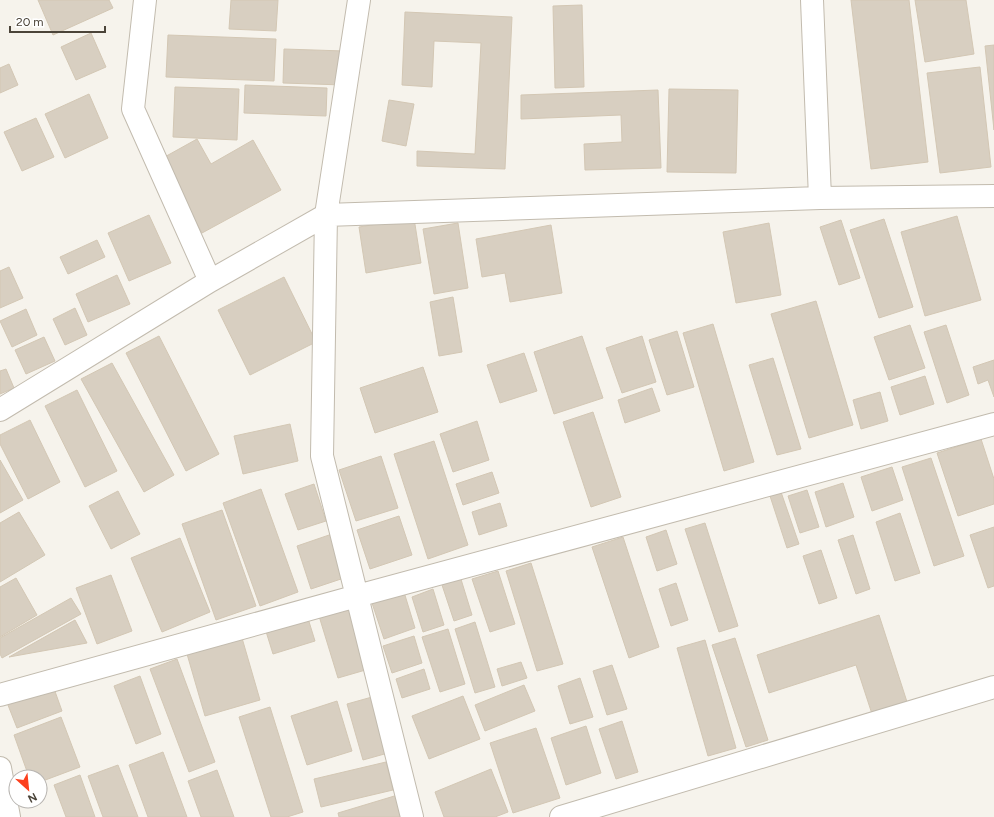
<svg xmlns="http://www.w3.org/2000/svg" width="994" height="817" font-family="Figtree,sans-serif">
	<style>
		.building { fill: #d8cfc1; stroke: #d3c7b4 }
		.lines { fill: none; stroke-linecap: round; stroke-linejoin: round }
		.minor-casing { stroke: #c2bbae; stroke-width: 24 }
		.minor { stroke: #fff; stroke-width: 22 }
	</style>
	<rect width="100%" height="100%" fill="#f6f3ec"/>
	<path class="building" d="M 38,0 L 109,0 L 113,8 L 53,35 Z
		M 231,0 L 278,0 L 276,31 L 229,29 Z
		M 851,0 L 909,0 L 928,162 L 871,169 Z
		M 915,0 L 966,0 L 974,54 L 925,62 Z
		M 582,5 L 584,87 L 555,88 L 553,6 Z
		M 405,12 L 512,17 L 505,169 L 417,166 L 417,151 L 475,154 L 481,43 L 434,41 L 432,87 L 402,85 Z
		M 91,33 L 106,67 L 76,80 L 61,47 Z
		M 168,35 L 276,39 L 274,81 L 166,77 Z
		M 994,45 L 994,130 L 985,46 Z
		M 284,49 L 344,51 L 343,85 L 283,83 Z
		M 9,64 L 18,85 L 0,93 L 0,68 Z
		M 980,67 L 991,167 L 940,173 L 927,73 Z
		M 245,85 L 327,88 L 326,116 L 244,113 Z
		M 175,87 L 239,89 L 237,140 L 173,137 Z
		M 669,89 L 738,90 L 736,173 L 667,172 Z
		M 658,90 L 661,168 L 585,170 L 584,144 L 622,142 L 621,115 L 521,119 L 521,95 Z
		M 89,94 L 108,138 L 65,158 L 45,114 Z
		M 389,100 L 414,104 L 406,146 L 382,141 Z
		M 36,118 L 54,157 L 22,171 L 4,132 Z
		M 197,139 L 211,164 L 253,140 L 281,190 L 202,233 L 161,159 Z
		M 149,215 L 171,263 L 129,281 L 108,233 Z
		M 957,216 L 981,300 L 925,316 L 901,232 Z
		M 414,218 L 421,263 L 366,273 L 359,227 Z
		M 884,219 L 913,307 L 879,318 L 850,230 Z
		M 841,220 L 860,278 L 839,285 L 820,227 Z
		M 458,223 L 468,288 L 434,294 L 423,229 Z
		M 769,223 L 781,295 L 736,303 L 723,232 Z
		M 551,225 L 562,293 L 510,302 L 505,273 L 482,277 L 476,239 Z
		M 97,240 L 105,257 L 68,274 L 60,257 Z
		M 9,267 L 23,298 L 0,308 L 0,271 Z
		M 117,275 L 130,304 L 88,322 L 76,294 Z
		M 284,277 L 316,342 L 250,375 L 218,310 Z
		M 453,297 L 462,352 L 439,356 L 430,302 Z
		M 816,301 L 853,425 L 809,438 L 771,314 Z
		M 75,308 L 87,335 L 65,345 L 53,319 Z
		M 26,309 L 37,335 L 12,347 L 0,321 Z
		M 713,324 L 754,462 L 724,471 L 683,333 Z
		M 910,325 L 925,368 L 889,380 L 874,337 Z
		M 946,325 L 969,395 L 947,403 L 924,332 Z
		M 677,331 L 694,387 L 667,395 L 649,340 Z
		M 159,336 L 219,454 L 186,471 L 126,353 Z
		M 582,336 L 603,398 L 554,414 L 534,352 Z
		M 642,336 L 656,382 L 622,393 L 606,348 Z
		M 44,337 L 55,361 L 26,374 L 15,350 Z
		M 524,353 L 537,391 L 500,403 L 487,365 Z
		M 773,358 L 801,449 L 777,455 L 749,365 Z
		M 994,360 L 994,397 L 988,380 L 978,384 L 973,367 Z
		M 112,363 L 174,475 L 144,492 L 81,379 Z
		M 423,367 L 438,412 L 375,433 L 360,388 Z
		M 6,369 L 14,388 L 0,394 L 0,371 Z
		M 925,376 L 934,404 L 900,415 L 891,387 Z
		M 652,388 L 660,411 L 625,423 L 618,400 Z
		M 77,390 L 117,471 L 85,487 L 45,406 Z
		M 880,392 L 888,421 L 861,429 L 853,400 Z
		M 593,412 L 621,497 L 591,507 L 563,422 Z
		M 30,420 L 60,482 L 28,499 L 0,444 L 0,435 Z
		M 477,421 L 489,460 L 453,472 L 440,434 Z
		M 290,424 L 298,461 L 243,474 L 234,436 Z
		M 981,439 L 994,479 L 994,504 L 958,516 L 937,453 Z
		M 434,441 L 468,545 L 428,559 L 394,454 Z
		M 381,456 L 398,508 L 356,521 L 339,470 Z
		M 931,458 L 964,556 L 934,566 L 902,467 Z
		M 0,460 L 23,500 L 0,513 Z
		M 892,467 L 903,500 L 872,511 L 861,477 Z
		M 492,472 L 499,493 L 463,505 L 456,484 Z
		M 843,483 L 854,517 L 826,527 L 815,492 Z
		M 314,484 L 326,521 L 298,530 L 285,494 Z
		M 261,489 L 298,592 L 260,606 L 223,503 Z
		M 807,490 L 819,527 L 800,533 L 788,496 Z
		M 118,491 L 140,534 L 111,549 L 89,506 Z
		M 781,492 L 799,544 L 787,548 L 770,496 Z
		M 500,503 L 507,526 L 479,535 L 472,512 Z
		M 222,510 L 256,606 L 216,620 L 182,524 Z
		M 19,512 L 45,555 L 0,582 L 0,523 Z
		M 900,513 L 920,573 L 895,581 L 876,522 Z
		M 399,516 L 412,555 L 370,569 L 357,530 Z
		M 705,523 L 738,626 L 719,632 L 685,529 Z
		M 994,527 L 994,586 L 988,588 L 970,535 Z
		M 666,530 L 677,564 L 657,571 L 646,537 Z
		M 332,534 L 347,577 L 311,589 L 297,546 Z
		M 853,535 L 870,589 L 856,594 L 838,540 Z
		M 623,537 L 659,647 L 629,658 L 592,547 Z
		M 180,538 L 210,612 L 162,632 L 131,558 Z
		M 821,550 L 837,598 L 819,604 L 803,556 Z
		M 531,563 L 563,664 L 537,671 L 506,571 Z
		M 498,571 L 515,624 L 490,632 L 472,579 Z
		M 111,575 L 132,631 L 97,644 L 76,588 Z
		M 460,576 L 472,615 L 454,621 L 441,582 Z
		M 16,578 L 37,615 L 0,637 L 0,587 Z
		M 676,583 L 688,620 L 671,626 L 659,589 Z
		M 433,589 L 444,625 L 423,632 L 412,597 Z
		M 404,592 L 415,628 L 384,639 L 372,603 Z
		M 71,598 L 81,614 L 2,658 L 0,654 L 0,638 Z
		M 349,606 L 369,669 L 338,678 L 319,616 Z
		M 306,612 L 315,641 L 273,654 L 264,625 Z
		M 879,615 L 908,705 L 873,717 L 856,665 L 769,693 L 757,655 Z
		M 75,620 L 87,643 L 9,657 Z
		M 475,622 L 495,687 L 475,693 L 455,629 Z
		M 448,629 L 465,684 L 440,692 L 422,637 Z
		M 414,636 L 422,663 L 392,673 L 383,646 Z
		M 242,638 L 260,700 L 205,716 L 187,654 Z
		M 735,638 L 768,740 L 746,747 L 712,645 Z
		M 705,640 L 736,748 L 708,756 L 677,648 Z
		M 177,659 L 215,762 L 189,772 L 150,669 Z
		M 521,662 L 527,678 L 502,686 L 497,669 Z
		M 612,665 L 627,709 L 607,715 L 593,671 Z
		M 424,669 L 430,689 L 402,698 L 396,679 Z
		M 140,676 L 161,734 L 136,744 L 114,686 Z
		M 580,678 L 593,717 L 570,724 L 558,686 Z
		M 52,683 L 62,711 L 17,728 L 6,700 Z
		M 524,685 L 535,711 L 485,731 L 475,705 Z
		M 463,696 L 480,739 L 429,759 L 412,716 Z
		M 372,697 L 388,753 L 363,760 L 347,704 Z
		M 337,701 L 352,751 L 307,765 L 291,716 Z
		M 270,707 L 303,812 L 287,817 L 271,817 L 239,717 Z
		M 61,717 L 80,767 L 40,782 L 40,777 L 29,777 L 14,735 Z
		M 622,721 L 638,772 L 616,779 L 599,729 Z
		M 586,726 L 601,773 L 566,785 L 551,738 Z
		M 536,728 L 560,798 L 513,813 L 490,743 Z
		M 163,752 L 187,817 L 148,817 L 129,765 Z
		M 386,762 L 393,790 L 321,807 L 314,779 Z
		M 118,765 L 138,817 L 103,817 L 88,776 Z
		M 491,769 L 508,812 L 495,817 L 444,817 L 435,792 Z
		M 217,770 L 234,817 L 201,817 L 188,781 Z
		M 80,775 L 95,817 L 66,817 L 54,785 Z
		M 401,794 L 408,817 L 339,817 L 338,813 Z"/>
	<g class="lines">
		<g class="minor-casing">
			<path id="minor" d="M 145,0 L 133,109 L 210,281
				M 359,0 L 326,215 L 322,456 L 412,817
				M 812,0 L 820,198
				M 0,410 L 210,281 L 326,215 L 820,198 L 994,196
				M 0,695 L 357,596 L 994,424
				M 0,768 L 9,817
				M 561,817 L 994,687"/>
		</g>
		<use href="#minor" class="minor"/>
	</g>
	<g transform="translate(28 789) rotate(153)"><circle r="19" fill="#ffffff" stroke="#b7b4b0"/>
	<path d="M0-3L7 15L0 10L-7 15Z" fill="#fc3f1d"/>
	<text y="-6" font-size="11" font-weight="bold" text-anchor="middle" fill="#4b4439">N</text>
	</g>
	<path d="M10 26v6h95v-6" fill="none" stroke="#4b4439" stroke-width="2"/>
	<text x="16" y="26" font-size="12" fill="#4b4439" stroke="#ffffff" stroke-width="3" paint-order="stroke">20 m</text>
</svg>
